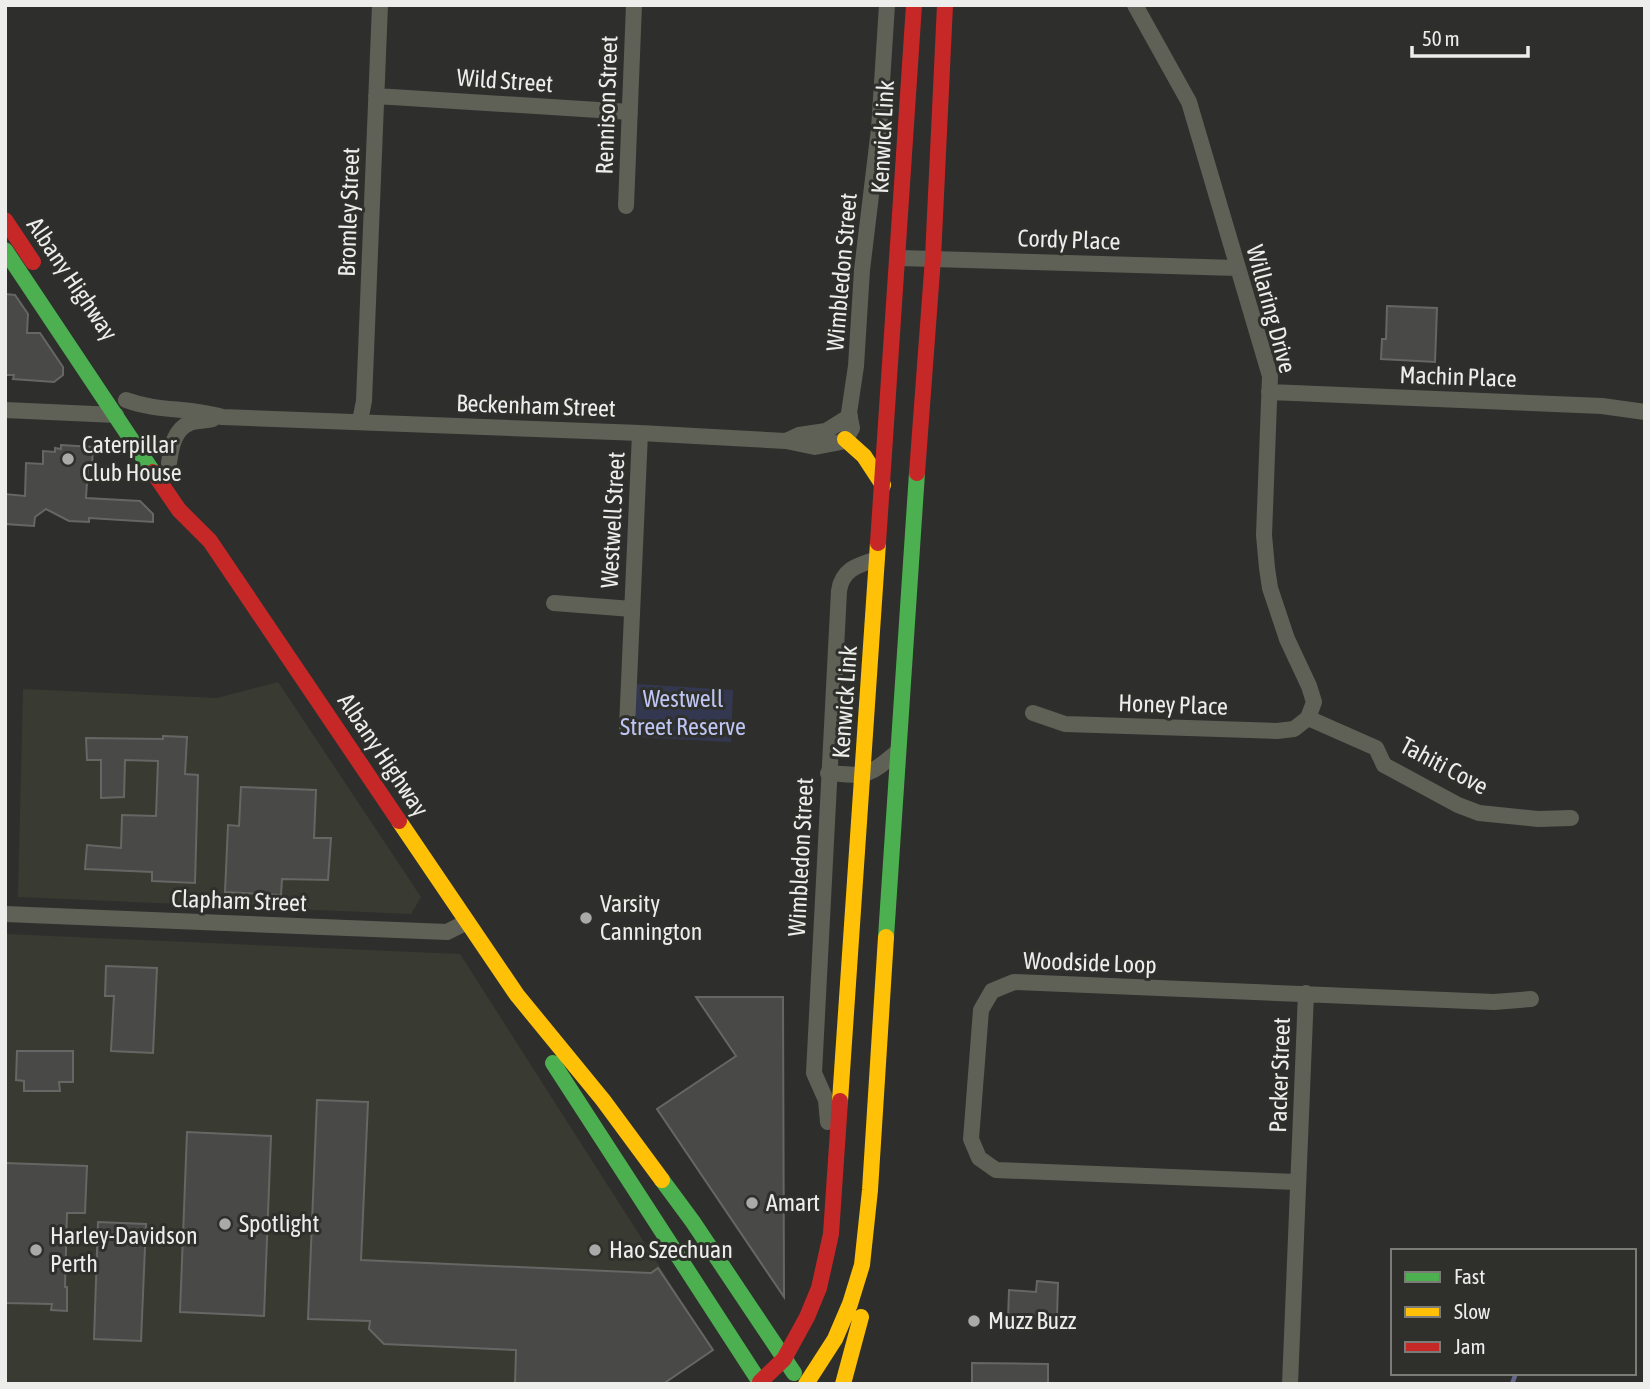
<svg xmlns="http://www.w3.org/2000/svg" width="1650" height="1389" font-family="'Asap Condensed',sans-serif">
	<style>
		.built { fill: #393a31 }
		.green { fill: #33374f }
		.lines { fill: none; stroke-linecap: round; stroke-linejoin: round }
		.stream { stroke: #646887; stroke-width: 4.5 }
		.building { fill: #494947; stroke: #666664; stroke-width: 2 }
		.street { stroke: #5f6056; stroke-width: 16 }
		.fast { stroke: #4caf50; stroke-width: 16 }
		.slow { stroke: #ffc107; stroke-width: 16 }
		.jam { stroke: #c62828; stroke-width: 16 }
		.poi-dot { fill: #aaaaa8; stroke: #2f302b; stroke-width: 2.5 }
		.labels { text-anchor: middle; stroke-width: 6; stroke-linejoin: round; paint-order: stroke }
		.street-label { font-size: 24px; fill: #ededeb; stroke: #2f302b }
		.poi-label { font-size: 24px; fill: #ededeb; stroke: #2f302b; text-anchor: start }
		.park-label { font-size: 24px; fill: #bfc6f5; stroke: #2f302b }
	</style>
	<rect width="100%" height="100%" fill="#2e2f2c"/>
	<path class="built" d="M 278,682 L 421,897 L 411,914 L 18,897 L 23,689 L 217,698 Z
		M 5,934 L 460,954 L 713,1350 L 663,1384 L 5,1384 Z"/>
	<path class="green" d="M 635,684 L 733,690 L 731,742 L 632,737 Z"/>
	<g class="lines">
		<path class="stream" d="M 1512,1384 L 1516,1373"/>
	</g>
	<path class="building" d="M 5,294 L 15,295 L 28,314 L 27,333 L 40,333 L 63,367 L 63,375 L 54,382 L 13,379 L 14,375 L 5,375 Z
		M 1387,306 L 1437,308 L 1435,362 L 1381,359 L 1382,339 L 1386,339 Z
		M 61,445 L 93,447 L 92,468 L 88,467 L 86,498 L 140,501 L 153,514 L 153,522 L 89,518 L 89,522 L 69,521 L 46,509 L 35,517 L 34,526 L 5,524 L 5,494 L 25,496 L 26,463 L 43,464 L 43,451 L 55,452 L 55,448 L 61,449 Z
		M 163,736 L 187,737 L 185,774 L 198,775 L 195,883 L 152,881 L 152,872 L 85,869 L 87,845 L 121,848 L 122,815 L 156,816 L 158,761 L 125,760 L 124,797 L 101,798 L 101,760 L 87,760 L 86,738 L 163,739 Z
		M 241,787 L 316,790 L 314,838 L 331,838 L 328,880 L 282,879 L 281,895 L 225,892 L 228,825 L 239,826 Z
		M 106,966 L 157,968 L 153,1053 L 111,1051 L 114,996 L 105,996 Z
		M 696,997 L 783,997 L 784,1297 L 657,1109 L 736,1056 Z
		M 17,1051 L 73,1051 L 73,1082 L 59,1082 L 60,1091 L 24,1091 L 24,1081 L 16,1080 Z
		M 317,1100 L 368,1102 L 361,1260 L 651,1273 L 658,1268 L 713,1350 L 663,1384 L 515,1384 L 516,1350 L 384,1344 L 369,1329 L 370,1321 L 308,1319 Z
		M 187,1132 L 271,1136 L 264,1316 L 180,1312 Z
		M 5,1163 L 87,1166 L 85,1213 L 67,1213 L 65,1287 L 67,1287 L 67,1311 L 51,1310 L 52,1304 L 5,1303 Z
		M 98,1222 L 146,1224 L 141,1341 L 94,1339 Z
		M 1037,1281 L 1058,1283 L 1057,1317 L 1027,1316 L 1027,1320 L 1008,1319 L 1009,1290 L 1036,1292 Z
		M 972,1363 L 1048,1364 L 1048,1384 L 972,1384 Z"/>
	<g class="lines">
		<path class="street" d="M 1135,5 L 1189,102 L 1270,376 L 1264,535 L 1267,568 L 1270,588 L 1287,639 L 1309,686 L 1314,702 L 1308,718
			M 376,96 L 630,112
			M 626,206 L 634,5
			M 899,258 L 1237,268
			M 1269,392 L 1602,406 L 1645,412
			M 126,400 C 158,412 190,407 222,417 L 640,433 L 786,441 L 815,447 L 841,442 L 847,437 L 852,428 L 849,413 L 856,366 L 862,270 L 879,129 L 887,5
			M 5,410 L 116,415
			M 360,421 L 364,401 L 380,5
			M 786,441 L 799,435 L 826,431 L 850,416
			M 169,463 C 171,448 174,429 190,423 C 197,420 205,421 213,419
			M 554,603 L 632,609
			M 1033,713 L 1065,724 L 1277,731 L 1294,729 L 1308,718
			M 1308,718 L 1376,748 L 1384,765 L 1458,805 L 1479,813 L 1538,819 L 1571,818
			M 627,727 L 640,433
			M 828,773 C 866,776 867,778 897,752
			M 5,914 L 447,932 L 467,922
			M 828,1122 L 826,1100 L 814,1073 L 839,591 C 842,569 858,565 877,559
			M 1298,1182 L 996,1170 L 979,1158 L 971,1139 L 981,1010 L 992,991 L 1014,982 L 1494,1002 L 1531,999
			M 1290,1384 L 1306,993"/>
		<path class="fast" d="M 5,250 L 153,472
			M 886,937 L 917,473
			M 553,1063 L 761,1384
			M 662,1180 L 693,1222 L 794,1373"/>
		<path class="slow" d="M 845,439 L 864,456 L 883,485
			M 399,821 L 517,995 L 603,1100 L 662,1180
			M 840,1101 L 878,543
			M 806,1384 L 835,1339 L 850,1304 L 862,1265 L 870,1190 L 886,937
			M 843,1384 L 861,1317"/>
		<path class="jam" d="M 5,220 L 33,262
			M 153,472 L 179,510 L 210,541 L 399,821
			M 917,473 L 933,258 L 945,5
			M 878,543 L 914,5
			M 760,1382 L 784,1359 L 807,1317 L 819,1288 L 831,1234 L 840,1101"/>
	</g>
	<g class="poi-dot">
		<circle cx="68" cy="459" r="7"/>
		<circle cx="586" cy="918" r="7"/>
		<circle cx="752" cy="1203" r="7"/>
		<circle cx="225" cy="1224" r="7"/>
		<circle cx="36" cy="1250" r="7"/>
		<circle cx="595" cy="1250" r="7"/>
		<circle cx="974" cy="1321" r="7"/>
	</g>
	<g class="labels">
		<g class="street-label">
			<text transform="translate(505 81) rotate(4)" y="8">Wild Street</text>
			<text transform="translate(607 105) rotate(-88)" y="8">Rennison Street</text>
			<text transform="translate(883 137) rotate(-87)" y="8">Kenwick Link</text>
			<text transform="translate(349 212) rotate(-88)" y="8">Bromley Street</text>
			<text transform="translate(1069 240) rotate(2)" y="8">Cordy Place</text>
			<text transform="translate(842 272) rotate(-85)" y="8">Wimbledon Street</text>
			<text transform="translate(72 279) rotate(56)" y="8">Albany Highway</text>
			<text transform="translate(1271 309) rotate(75)" y="8">Willaring Drive</text>
			<text transform="translate(1458 377) rotate(2)" y="8">Machin Place</text>
			<text transform="translate(536 406) rotate(2)" y="8">Beckenham Street</text>
			<text transform="translate(613 520) rotate(-87)" y="8">Westwell Street</text>
			<text transform="translate(845 702) rotate(-86)" y="8">Kenwick Link</text>
			<text transform="translate(1173 705) rotate(2)" y="8">Honey Place</text>
			<text transform="translate(383 755) rotate(56)" y="8">Albany Highway</text>
			<text transform="translate(1444 766) rotate(28)" y="8">Tahiti Cove</text>
			<text transform="translate(801 857) rotate(-87)" y="8">Wimbledon Street</text>
			<text transform="translate(239 901) rotate(2)" y="8">Clapham Street</text>
			<text transform="translate(1090 963) rotate(2)" y="8">Woodside Loop</text>
			<text transform="translate(1280 1075) rotate(-88)" y="8">Packer Street</text>
		</g>
		<g class="poi-label">
			<text x="82" y="453">Caterpillar<tspan x="82" dy="28">Club House</tspan></text>
			<text x="600" y="912">Varsity<tspan x="600" dy="28">Cannington</tspan></text>
			<text x="766" y="1211">Amart</text>
			<text x="239" y="1232">Spotlight</text>
			<text x="50" y="1244">Harley-Davidson<tspan x="50" dy="28">Perth</tspan></text>
			<text x="609" y="1258">Hao Szechuan</text>
			<text x="988" y="1329">Muzz Buzz</text>
		</g>
		<g class="park-label">
			<text x="683" y="707">Westwell<tspan x="683" dy="28">Street Reserve</tspan></text>
		</g>
	</g>
	<rect width="1650" height="1389" fill="none" stroke="#ededeb" stroke-width="14"/>
	<rect x="1391" y="1249" width="245" height="126" fill="#2f302b" stroke="#7b7c78" stroke-width="2"/>
	<rect x="1405" y="1272" width="35" height="10" fill="#4caf50" stroke="#7b7c78" stroke-width="2"/>
	<text x="1454" y="1284" font-size="21" fill="#ededeb">Fast</text>
	<rect x="1405" y="1307" width="35" height="10" fill="#ffc107" stroke="#7b7c78" stroke-width="2"/>
	<text x="1454" y="1319" font-size="21" fill="#ededeb">Slow</text>
	<rect x="1405" y="1342" width="35" height="10" fill="#c62828" stroke="#7b7c78" stroke-width="2"/>
	<text x="1454" y="1354" font-size="21" fill="#ededeb">Jam</text>
	<path d="M1412 46v10h116v-10" fill="none" stroke="#ededeb" stroke-width="3.5"/>
	<text x="1422" y="46" font-size="21" fill="#ededeb" stroke="#2f302b" stroke-width="5" paint-order="stroke">50 m</text>
</svg>
